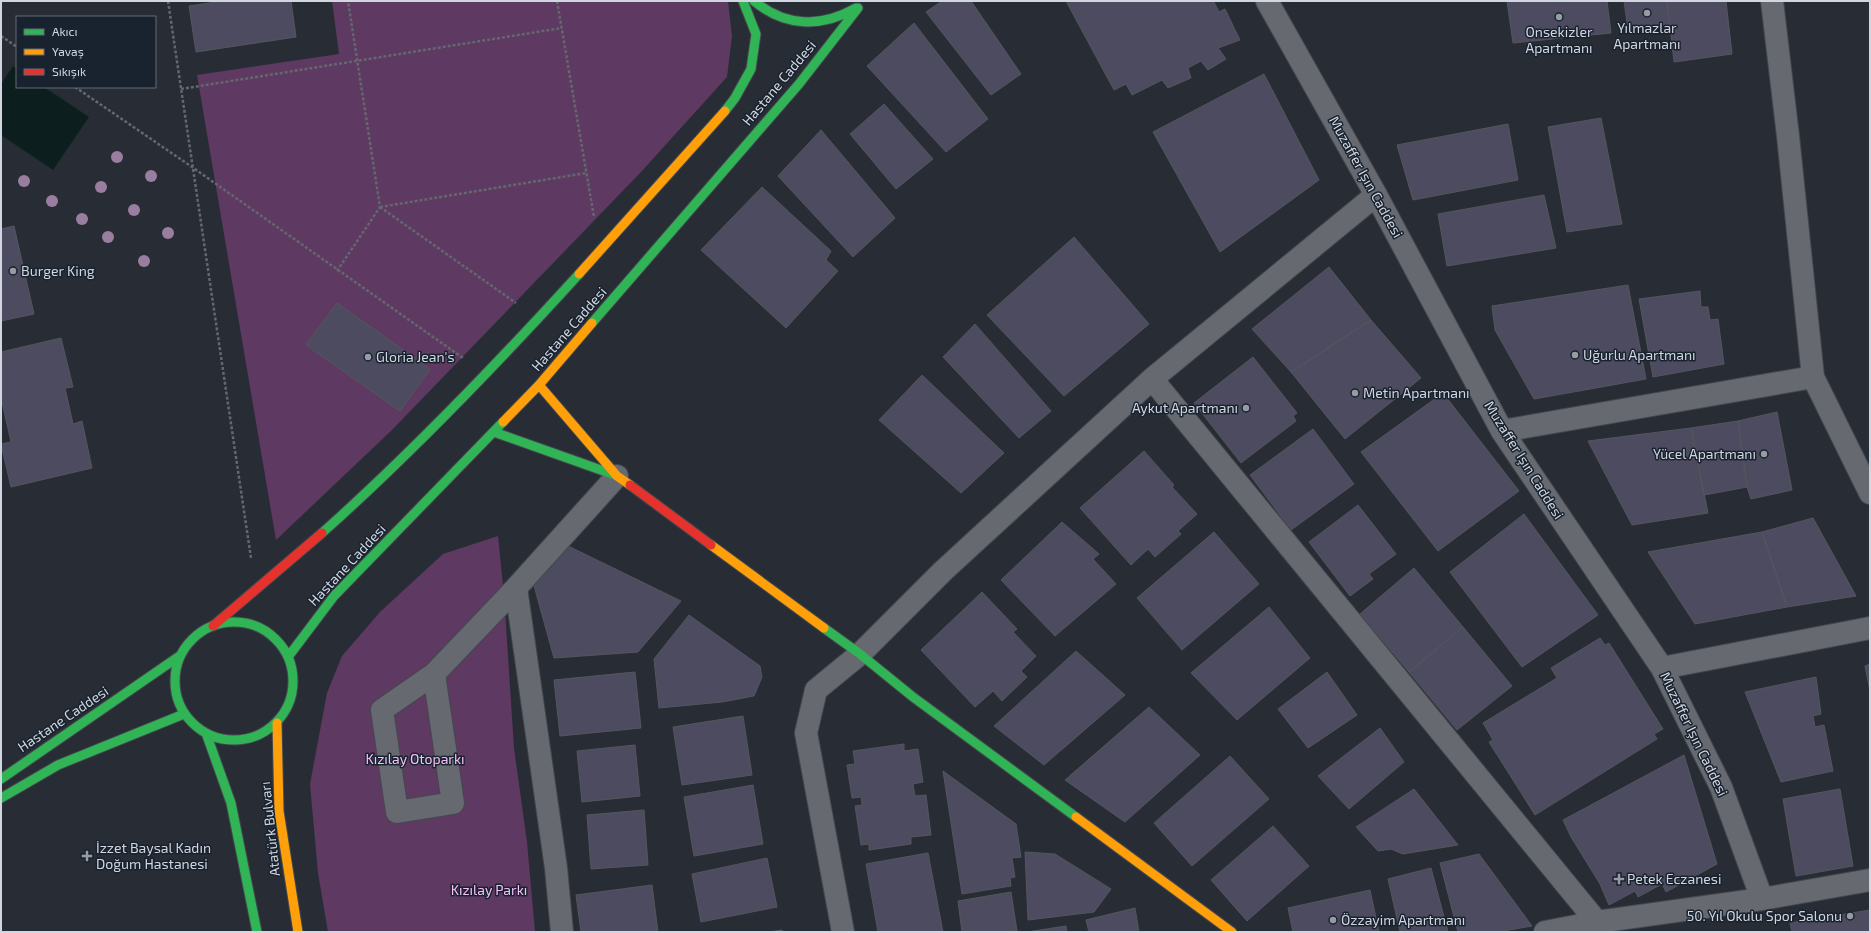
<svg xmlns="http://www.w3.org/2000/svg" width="1871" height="933" font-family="'Exo 2',sans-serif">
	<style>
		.green { fill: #5e3962 }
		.water { fill: #0d1e1e }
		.building { fill: #4d4b5f; stroke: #54565d }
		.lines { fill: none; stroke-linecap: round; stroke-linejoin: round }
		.street-casing { stroke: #44484f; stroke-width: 24 }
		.fast-casing { stroke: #44484f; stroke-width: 11 }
		.slow-casing { stroke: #44484f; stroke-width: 11 }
		.jam-casing { stroke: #44484f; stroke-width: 11 }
		.path { stroke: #64686e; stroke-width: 2.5; stroke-dasharray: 3 2; stroke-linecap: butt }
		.street { stroke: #666a70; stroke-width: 22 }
		.fast { stroke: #30b455; stroke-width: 9 }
		.slow { stroke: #ff9f0a; stroke-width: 9 }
		.jam { stroke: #e5322d; stroke-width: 9 }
		.tree { fill: #997ea0 }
		.poi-dot { fill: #969ca4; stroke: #19222f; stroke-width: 1.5 }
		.labels { text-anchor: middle; stroke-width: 3; stroke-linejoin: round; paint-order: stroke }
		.poi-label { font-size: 14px; fill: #d1d7e0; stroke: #19222f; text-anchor: start }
		.street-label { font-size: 14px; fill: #d1d7e0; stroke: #19222f }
		.park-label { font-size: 14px; fill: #f6c1f8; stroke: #19222f }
	</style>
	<rect width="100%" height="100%" fill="#282d35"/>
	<path class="green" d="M 332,1 L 728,1 L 732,36 L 727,77 L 641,172 L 392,430 L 276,540 L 197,75 L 339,54 Z
		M 498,536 L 504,595 L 514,748 L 527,842 L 535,932 L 328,932 L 318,873 L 310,784 L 327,693 L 342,656 L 380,612 L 443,554 Z"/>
	<path class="water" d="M 13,66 L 17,69 L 17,87 L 44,87 L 89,117 L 53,170 L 1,135 L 1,84 Z"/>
	<path class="building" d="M 223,1 L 291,1 L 296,37 L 196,52 L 189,6 Z
		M 942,1 L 971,1 L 1021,74 L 991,95 L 926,12 Z
		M 1066,1 L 1215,1 L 1214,2 L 1219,12 L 1225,9 L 1240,40 L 1218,48 L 1226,59 L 1208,70 L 1201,61 L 1188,68 L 1191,78 L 1168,88 L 1162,80 L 1132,95 L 1126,84 L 1114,90 Z
		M 1507,1 L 1607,1 L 1611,33 L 1513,43 Z
		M 1624,1 L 1667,1 L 1670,25 L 1628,30 Z
		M 1667,1 L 1726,1 L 1732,54 L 1674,62 Z
		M 914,23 L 988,119 L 946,152 L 867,66 Z
		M 1264,74 L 1319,180 L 1220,252 L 1153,132 Z
		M 884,104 L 933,159 L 896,189 L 850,134 Z
		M 1601,118 L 1622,224 L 1567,232 L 1548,127 Z
		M 1508,124 L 1518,180 L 1413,200 L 1397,145 Z
		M 821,130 L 895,218 L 853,257 L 778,176 Z
		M 762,187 L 831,251 L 826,260 L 838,271 L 786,328 L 701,250 Z
		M 1544,195 L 1556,248 L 1447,266 L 1438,214 Z
		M 14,226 L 34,314 L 1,321 L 1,229 Z
		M 1074,237 L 1149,324 L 1064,396 L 987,315 Z
		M 1329,267 L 1371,320 L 1291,372 L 1252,329 Z
		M 1628,285 L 1646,379 L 1534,399 L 1495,330 L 1492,306 Z
		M 1700,291 L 1701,307 L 1708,307 L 1710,320 L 1718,319 L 1724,364 L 1653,377 L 1639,299 Z
		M 337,303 L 430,369 L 400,411 L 306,345 Z
		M 1371,320 L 1421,378 L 1345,439 L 1291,372 Z
		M 975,324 L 1051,411 L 1019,438 L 943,357 Z
		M 61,338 L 73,387 L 65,388 L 73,424 L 82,421 L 92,468 L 11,487 L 1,444 L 11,442 L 2,402 L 1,403 L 1,352 Z
		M 1253,357 L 1297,413 L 1293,416 L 1296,421 L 1241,463 L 1194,403 Z
		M 922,375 L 1004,453 L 961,493 L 879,420 Z
		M 1443,393 L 1519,491 L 1438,551 L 1361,452 Z
		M 1777,412 L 1792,490 L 1751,499 L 1747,487 L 1738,421 Z
		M 1738,421 L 1747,487 L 1704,495 L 1691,428 Z
		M 1691,428 L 1708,513 L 1632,525 L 1588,441 Z
		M 1313,429 L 1354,484 L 1291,530 L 1250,475 Z
		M 1144,451 L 1174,485 L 1172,487 L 1197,514 L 1178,531 L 1181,534 L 1155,557 L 1148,549 L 1131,565 L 1080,508 Z
		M 1358,505 L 1396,554 L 1369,574 L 1373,579 L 1350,596 L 1309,542 Z
		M 1524,514 L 1598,615 L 1522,667 L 1450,572 Z
		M 1813,518 L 1856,596 L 1787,607 L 1762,532 Z
		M 1062,522 L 1099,554 L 1093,559 L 1116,584 L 1055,636 L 1001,580 Z
		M 1214,532 L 1259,584 L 1182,650 L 1137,598 Z
		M 1762,532 L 1787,607 L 1695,624 L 1648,552 Z
		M 564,544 L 681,601 L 638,652 L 554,658 L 533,582 Z
		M 1414,568 L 1463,627 L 1409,672 L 1360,614 Z
		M 982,592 L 1017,629 L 1013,632 L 1036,656 L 1021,671 L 1027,677 L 1002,701 L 993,691 L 975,707 L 921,650 Z
		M 1269,607 L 1310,658 L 1237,720 L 1191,673 Z
		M 689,615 L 760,666 L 762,677 L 754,696 L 722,702 L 659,708 L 654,659 Z
		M 1463,627 L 1512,686 L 1457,730 L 1409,672 Z
		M 1600,638 L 1605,645 L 1609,643 L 1663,729 L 1654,734 L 1657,739 L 1535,815 L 1489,742 L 1493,740 L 1483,723 L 1557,678 L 1551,668 Z
		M 1076,651 L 1125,695 L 1044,765 L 994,726 Z
		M 1870,664 L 1870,691 L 1865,666 Z
		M 635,672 L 641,728 L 560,736 L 554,680 Z
		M 1327,672 L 1357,715 L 1308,748 L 1278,709 Z
		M 1816,677 L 1821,714 L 1813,716 L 1815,727 L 1824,725 L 1833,771 L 1781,782 L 1745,692 Z
		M 1149,707 L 1200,755 L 1125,822 L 1065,780 Z
		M 743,716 L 752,775 L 682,785 L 673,727 Z
		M 1380,728 L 1404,762 L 1349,809 L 1318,776 Z
		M 904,744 L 904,751 L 918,749 L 923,782 L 913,784 L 915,796 L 926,795 L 931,835 L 911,837 L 911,844 L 869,850 L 869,844 L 861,845 L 855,806 L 862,805 L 861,797 L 852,798 L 847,765 L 855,764 L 853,751 Z
		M 635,745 L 640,796 L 582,802 L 577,751 Z
		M 1684,755 L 1717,864 L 1666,892 L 1662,884 L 1638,897 L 1635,891 L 1609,905 L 1600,884 L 1571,837 L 1563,820 Z
		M 1230,756 L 1269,799 L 1192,866 L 1154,823 Z
		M 943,771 L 1016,824 L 1021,857 L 1012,858 L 1015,877 L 1010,878 L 1011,886 L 962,894 Z
		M 753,785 L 763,844 L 694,856 L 684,797 Z
		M 1414,789 L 1458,845 L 1403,854 L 1391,849 L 1378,851 L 1356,827 Z
		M 1840,789 L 1853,866 L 1796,876 L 1783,799 Z
		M 644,810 L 648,865 L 591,869 L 587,815 Z
		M 1273,826 L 1309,866 L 1247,921 L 1211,880 Z
		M 1025,852 L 1055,854 L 1111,889 L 1094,912 L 1028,920 Z
		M 928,853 L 943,932 L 878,932 L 866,864 Z
		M 1479,854 L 1532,926 L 1498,932 L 1458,932 L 1440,863 Z
		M 767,858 L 777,907 L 701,922 L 692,874 Z
		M 1431,868 L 1448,932 L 1400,932 L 1388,879 Z
		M 652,885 L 658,932 L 581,932 L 576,895 Z
		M 1370,890 L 1379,932 L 1293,932 L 1288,908 Z
		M 1011,892 L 1017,931 L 962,932 L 958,901 Z
		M 1135,908 L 1139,932 L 1089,932 L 1086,920 Z
		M 1870,910 L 1870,932 L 1792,932 L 1790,923 Z
		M 1066,926 L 1067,932 L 1027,932 Z
		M 782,930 L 783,932 L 769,932 Z"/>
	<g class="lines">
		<g class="street-casing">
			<path id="street" d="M 1267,1 L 1376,195 L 1502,431 L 1662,668 L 1721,787 L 1762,899
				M 1772,1 L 1788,136 L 1813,377 L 1870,493
				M 1152,379 L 1597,922
				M 1502,431 L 1813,377
				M 1662,668 L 1870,628
				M 434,674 L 453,803 L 397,812 L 382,710 L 434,674 L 516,588
				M 562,932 L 556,868 L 516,588 L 617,476
				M 843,932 L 806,733 L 816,690 L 860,654 L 943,571 L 1152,379 L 1376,195
				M 1545,932 L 1597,922 L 1762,899 L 1870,880"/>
		</g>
		<g class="fast-casing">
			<path id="fast" d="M 754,1 C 785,27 821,28 856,8
				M 725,111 L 735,98 L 751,69 L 756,34 L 743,1
				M 592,323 L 799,84 L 858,8
				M 494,432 L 615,475
				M 322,533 C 413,452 497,364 579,274
				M175 681a59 59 0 1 1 118 0a59 59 0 1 1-118 0Z
				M 824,628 L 860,654 L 913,697 L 1076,817
				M 288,657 L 334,596 L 503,422
				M 206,733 L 231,803 L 257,932
				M 1,779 L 181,655
				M 1,798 L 58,765 L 184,714"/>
		</g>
		<g class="slow-casing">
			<path id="slow" d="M 579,274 L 725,111
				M 539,385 L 617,476 L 630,485
				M 503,422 L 539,385 L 592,323
				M 711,545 L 824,628
				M 277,723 L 279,811 L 298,932
				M 1076,817 L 1232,932"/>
		</g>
		<g class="jam-casing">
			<path id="jam" d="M 630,485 L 711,545
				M 213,626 L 322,533"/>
		</g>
		<path class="path" d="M 168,1 L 251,558
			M 557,1 L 594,217
			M 1,36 L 17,47
			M 75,87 L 192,167 L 463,358
			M 181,89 L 562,28
			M 380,207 L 586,173
			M 380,207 L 516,303
			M 337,271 L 380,207 L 348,1"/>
		<use href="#street" class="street"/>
		<use href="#fast" class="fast"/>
		<use href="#slow" class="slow"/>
		<use href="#jam" class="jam"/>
	</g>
	<g class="tree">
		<circle cx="117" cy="157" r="6"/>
		<circle cx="151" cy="176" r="6"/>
		<circle cx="24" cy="181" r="6"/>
		<circle cx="101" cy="187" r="6"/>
		<circle cx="52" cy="201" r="6"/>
		<circle cx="134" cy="210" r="6"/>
		<circle cx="82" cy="219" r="6"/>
		<circle cx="168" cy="233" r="6"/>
		<circle cx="108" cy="237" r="6"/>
		<circle cx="144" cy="261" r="6"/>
	</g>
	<g class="poi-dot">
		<circle cx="1647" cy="13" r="4"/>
		<circle cx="1559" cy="17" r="4"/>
		<circle cx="13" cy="271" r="4"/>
		<circle cx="1575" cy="355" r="4"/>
		<circle cx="368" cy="357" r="4"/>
		<circle cx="1355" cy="393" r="4"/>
		<circle cx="1246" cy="408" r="4"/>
		<circle cx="1764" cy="454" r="4"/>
		<path d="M85 850h4v4h4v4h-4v4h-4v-4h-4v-4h4z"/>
		<path d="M1617 873h4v4h4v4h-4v4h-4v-4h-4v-4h4z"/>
		<circle cx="1850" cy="916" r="4"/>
		<circle cx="1333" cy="920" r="4"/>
	</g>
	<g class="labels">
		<g class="poi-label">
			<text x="1647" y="33" text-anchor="middle">Yılmazlar<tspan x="1647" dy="16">Apartmanı</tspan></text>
			<text x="1559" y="37" text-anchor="middle">Onsekizler<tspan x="1559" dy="16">Apartmanı</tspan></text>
			<text x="21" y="276">Burger King</text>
			<text x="1583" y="360">Uğurlu Apartmanı</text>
			<text x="376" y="362">Gloria Jean's</text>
			<text x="1363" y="398">Metin Apartmanı</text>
			<text x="1238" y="413" text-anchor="end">Aykut Apartmanı</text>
			<text x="1756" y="459" text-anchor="end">Yücel Apartmanı</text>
			<text x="96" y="853">İzzet Baysal Kadın<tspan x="96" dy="16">Doğum Hastanesi</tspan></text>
			<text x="1627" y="884">Petek Eczanesi</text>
			<text x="1842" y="921" text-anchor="end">50. Yıl Okulu Spor Salonu</text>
			<text x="1341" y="925">Özzayim Apartmanı</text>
		</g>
		<g class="street-label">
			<text transform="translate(779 83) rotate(-50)" y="5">Hastane Caddesi</text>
			<text transform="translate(1366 177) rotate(61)" y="5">Muzaffer Işın Caddesi</text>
			<text transform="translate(569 329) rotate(-49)" y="5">Hastane Caddesi</text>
			<text transform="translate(1524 460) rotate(58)" y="5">Muzaffer Işın Caddesi</text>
			<text transform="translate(347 565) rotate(-47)" y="5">Hastane Caddesi</text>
			<text transform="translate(63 719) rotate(-34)" y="5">Hastane Caddesi</text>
			<text transform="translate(1694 734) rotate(64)" y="5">Muzaffer Işın Caddesi</text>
			<text transform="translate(270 829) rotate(-96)" y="5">Atatürk Bulvarı</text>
		</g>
		<g class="park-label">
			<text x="415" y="764">Kızılay Otoparkı</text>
			<text x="489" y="895">Kızılay Parkı</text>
		</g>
	</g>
	<rect width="1871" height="933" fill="none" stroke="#d1d7e0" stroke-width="4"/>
	<rect x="16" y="16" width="140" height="72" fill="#19222f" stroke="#636a76"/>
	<rect x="24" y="29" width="20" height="6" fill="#30b455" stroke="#636a76"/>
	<text x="52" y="36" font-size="12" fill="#d1d7e0">Akıcı</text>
	<rect x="24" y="49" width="20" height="6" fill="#ff9f0a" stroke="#636a76"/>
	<text x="52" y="56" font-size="12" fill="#d1d7e0">Yavaş</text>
	<rect x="24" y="69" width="20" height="6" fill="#e5322d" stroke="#636a76"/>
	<text x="52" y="76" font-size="12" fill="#d1d7e0">Sıkışık</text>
</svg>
